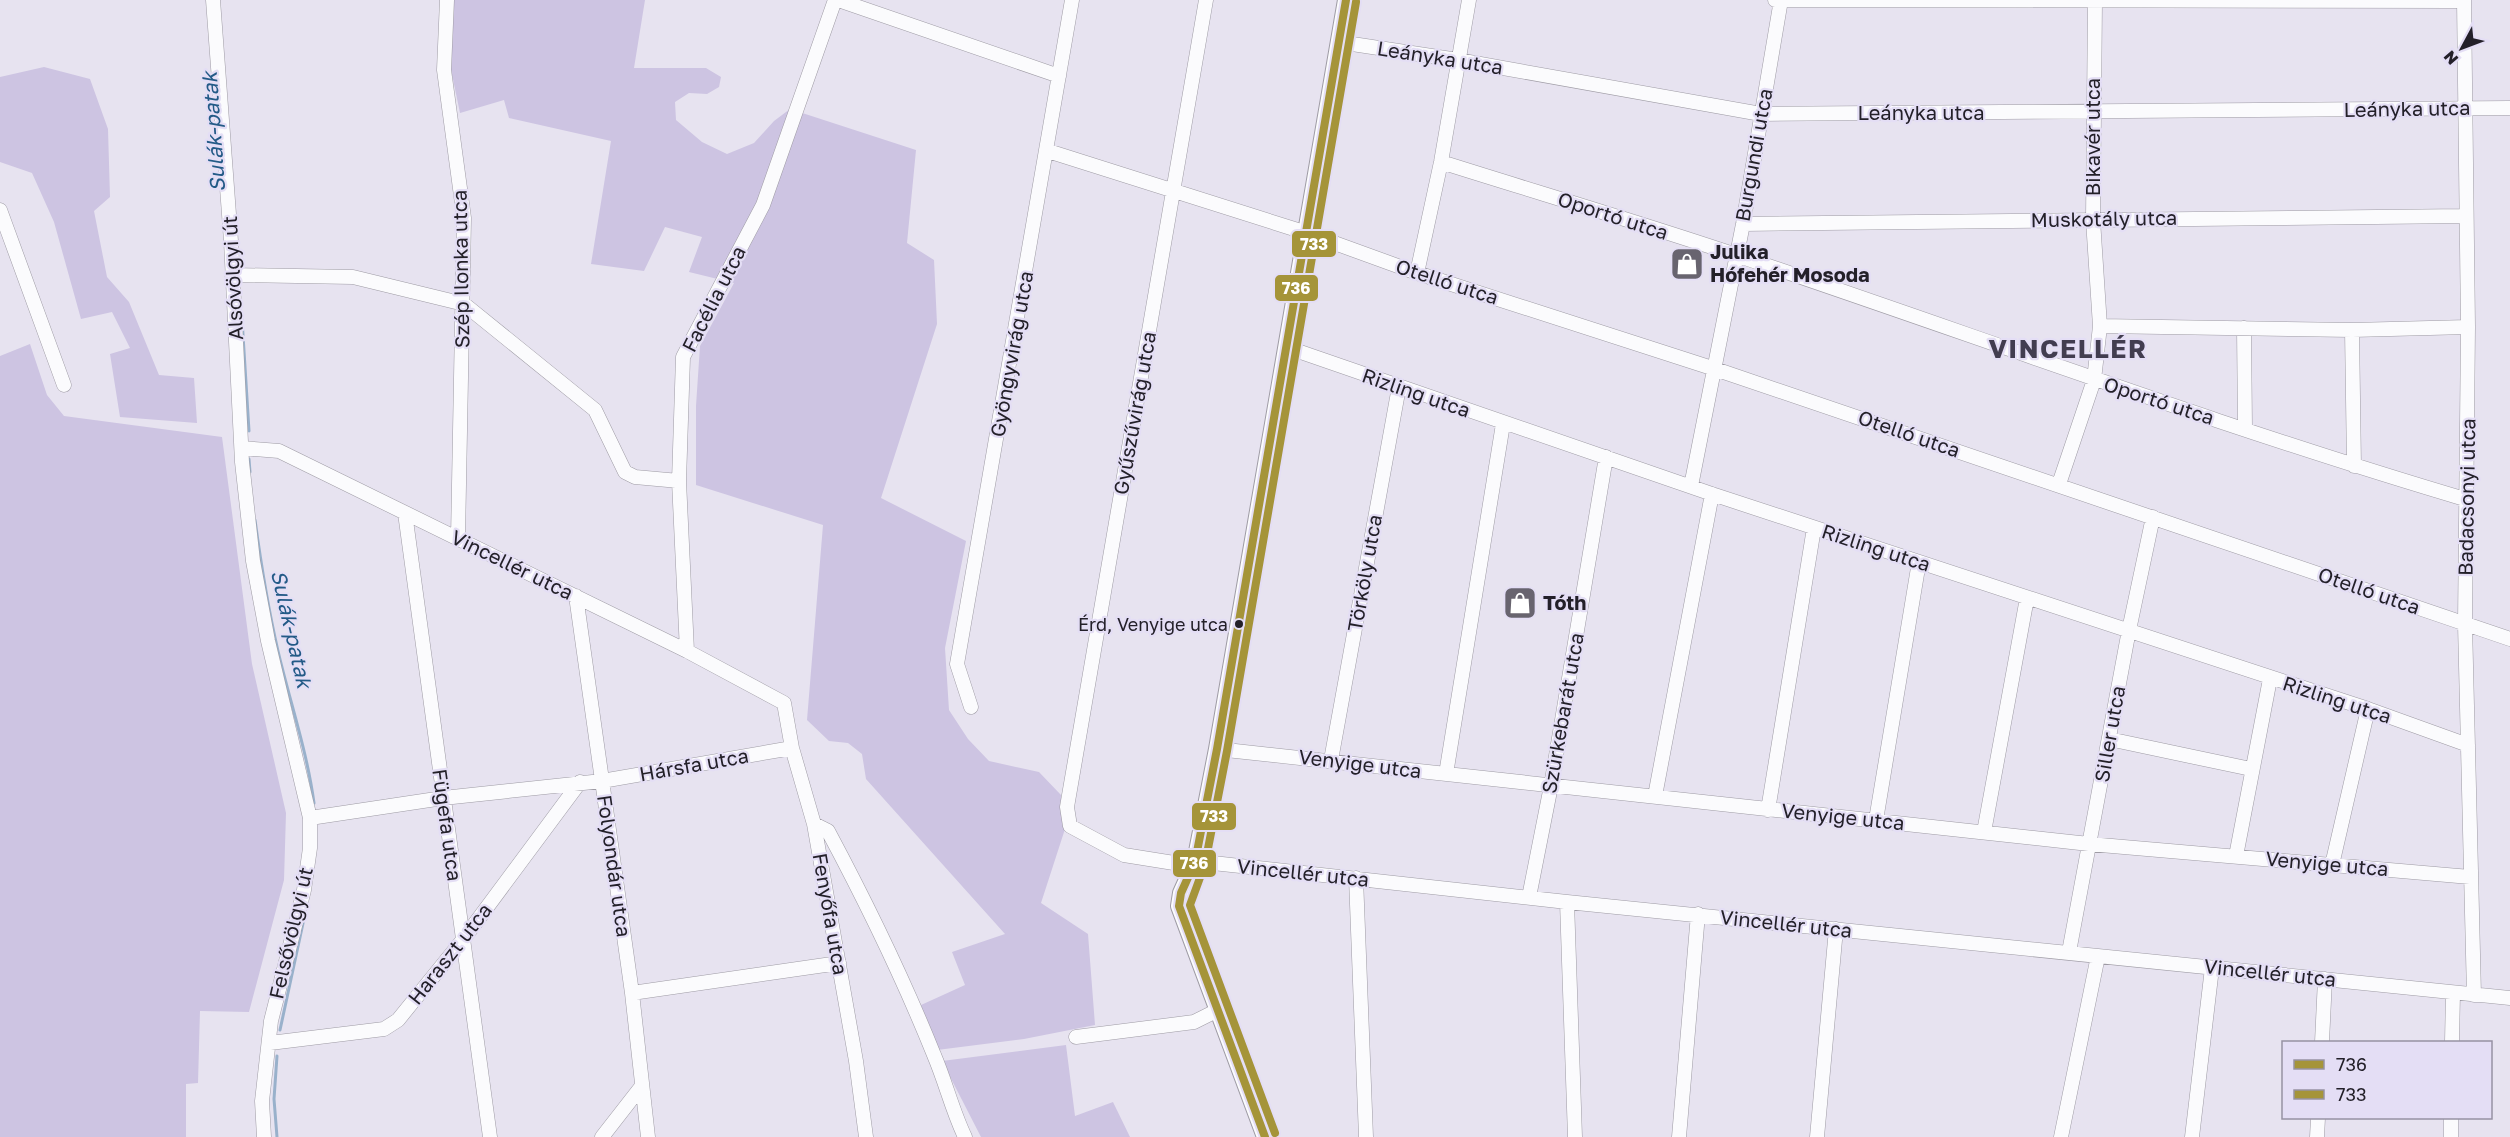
<svg xmlns="http://www.w3.org/2000/svg" width="2510" height="1137" font-family="'Golos Text',sans-serif">
	<style>
		.forest { fill: #cdc4e2 }
		.lines { fill: none; stroke-linecap: round; stroke-linejoin: round }
		.stream { stroke: #99b1cb; stroke-width: 3 }
		.minor-casing { stroke: #9e9ba4; stroke-width: 15 }
		.tertiary-casing { stroke: #9e9ba4; stroke-width: 18 }
		.minor { stroke: #fbfbfd; stroke-width: 14 }
		.tertiary { stroke: #fbfbfd; stroke-width: 16 }
		.bus-1-casing { stroke: #e4def5; stroke-width: 12 }
		.bus-2-casing { stroke: #e4def5; stroke-width: 12 }
		.bus-1 { stroke: #a59439; stroke-width: 8 }
		.bus-2 { stroke: #a59439; stroke-width: 8 }
		.bus-dot { fill: #232029; stroke: #e4def5; stroke-width: 2 }
		.labels { text-anchor: middle; stroke-width: 4.5; stroke-linejoin: round; paint-order: stroke }
		.bus-label { font-size: 18px; fill: #232029; stroke: #e4def5; text-anchor: end }
		.street-label { font-size: 20px; fill: #232029; stroke: #e4def5 }
		.poi-label { font-size: 20px; font-weight: bold; fill: #232029; stroke: #e4def5; text-anchor: start }
		.water-label { font-size: 21px; font-style: italic; fill: #235a87; stroke: #e4def5 }
		.district-label { font-size: 26px; font-weight: bold; letter-spacing: 1.5px; fill: #423d50; stroke: #e4def5 }
		.line-badge { stroke: #e4def5; stroke-width: 2 }
		.badge-label { font-size: 16px; text-anchor: middle; font-weight: bold; fill: #fff }
	</style>
	<rect width="100%" height="100%" fill="#e7e3f0"/>
	<path class="forest" d="M 453,0 L 645,0 L 634,68 L 706,68 L 721,77 L 719,87 L 707,94 L 689,93 L 675,102 L 676,120 L 702,142 L 727,154 L 754,143 L 774,121 L 790,109 L 916,150 L 907,243 L 934,260 L 937,324 L 881,498 L 966,541 L 945,648 L 949,710 L 968,739 L 989,761 L 1039,772 L 1061,795 L 1065,829 L 1041,903 L 1088,934 L 1095,1025 L 1024,1039 L 937,1050 L 921,1005 L 965,985 L 952,952 L 1005,934 L 866,779 L 862,754 L 848,743 L 829,741 L 807,720 L 823,525 L 696,485 L 696,406 L 700,346 L 734,283 L 689,272 L 702,237 L 665,227 L 644,271 L 591,264 L 611,141 L 509,118 L 504,100 L 460,113 L 449,60 Z
		M 44,67 L 90,79 L 108,129 L 110,197 L 94,211 L 107,277 L 129,302 L 159,375 L 194,378 L 197,423 L 120,417 L 110,354 L 130,348 L 112,312 L 81,319 L 54,222 L 32,173 L 0,162 L 0,77 Z
		M 30,344 L 47,395 L 64,416 L 222,437 L 252,664 L 286,813 L 284,880 L 249,1012 L 200,1011 L 198,1083 L 186,1084 L 186,1137 L 0,1137 L 0,356 Z
		M 1066,1045 L 1075,1116 L 1113,1102 L 1130,1137 L 981,1137 L 942,1061 Z"/>
	<g class="lines">
		<path class="stream" d="M 242,319 L 249,431
			M 249,459 L 250,472
			M 255,520 C 261,564 268,608 278,651 C 290,702 307,751 314,803
			M 280,1030 L 305,914
			M 277,1056 L 274,1099 L 277,1137"/>
		<g class="minor-casing">
			<path id="minor" d="M 213,0 L 231,241 L 242,462 L 253,561 L 268,641 L 310,818 L 310,848 L 304,890 L 271,1021 L 262,1101 L 264,1137
				M 447,0 L 444,70 L 464,218 L 458,538
				M 838,0 L 1059,76
				M 1206,0 L 1067,807 L 1070,826 L 1124,855 L 1174,863 L 1213,863 L 1567,902 L 2510,998
				M 1775,0 L 2464,1
				M 2464,0 L 2468,327 L 2465,624 L 2474,995
				M 1339,42 L 1458,60 L 1761,114 L 2510,108
				M 1048,151 L 1307,233 L 1417,273 L 1715,369 L 2510,639
				M 1441,162 C 1539,193 1638,222 1736,255 C 1980,337 2221,427 2468,500
				M 0,210 L 64,385
				M 1743,224 L 2465,216
				M 1417,273 L 1441,162 L 1469,0
				M 232,275 L 353,277 L 464,304 L 595,410 L 625,472 L 635,477 L 679,481
				M 2100,326 L 2352,330 L 2468,327
				M 2244,328 L 2245,428
				M 2352,330 L 2354,466
				M 1286,347 L 1712,494 L 2368,709 L 2468,745
				M 242,448 L 279,451 L 687,651 L 784,703 L 792,748 L 814,824 L 856,1061 L 866,1137
				M 2059,484 L 2094,380 L 2100,326 L 2093,220 L 2095,0
				M 1691,486 L 1743,224 L 1781,0
				M 405,513 L 490,1137
				M 576,596 L 632,993 L 648,1137
				M 687,651 L 679,481 L 683,357 L 763,205 L 835,0
				M 971,707 L 957,664 L 1072,0
				M 2109,739 L 2251,769
				M 1217,749 L 2089,844 L 2470,877
				M 1331,760 L 1399,387
				M 1446,774 L 1503,424
				M 1655,796 L 1712,494
				M 1768,810 L 1814,528
				M 310,818 L 443,798 L 602,781 L 792,748
				M 1876,820 L 1919,562
				M 814,824 L 828,831 C 867,904 903,978 934,1055 C 946,1083 952,1110 965,1137
				M 1984,832 L 2027,598
				M 2236,856 L 2270,679
				M 2332,865 L 2368,709
				M 1356,878 L 1366,1137
				M 1529,897 L 1551,786 L 1606,457
				M 1567,902 L 1575,1137
				M 2069,952 L 2129,630 L 2153,517
				M 632,993 L 839,963
				M 1076,1037 L 1194,1022 L 1216,1011
				M 2322,1042 L 2325,979
				M 2452,1042 L 2453,993
				M 270,1043 L 384,1029 L 398,1020 L 462,941 L 580,782
				M 602,1137 L 641,1087
				M 1679,1137 L 1698,914
				M 1817,1137 L 1836,929
				M 2061,1137 L 2098,956
				M 2192,1137 L 2212,968
				M 2317,1137 L 2318,1118
				M 2451,1137 L 2451,1118"/>
		</g>
		<g class="tertiary-casing">
			<path id="tertiary" d="M 1265,1137 L 1179,906 L 1181,893 L 1195,862 L 1217,749 L 1346,0"/>
		</g>
		<use href="#minor" class="minor"/>
		<use href="#tertiary" class="tertiary"/>
		<g class="bus-1-casing">
			<path id="bus-1" d="M 1265,1137 L 1179,906 L 1181,893 L 1195,862 L 1217,749 L 1346,0"/>
		</g>
		<g class="bus-2-casing">
			<path id="bus-2" d="M 1275,1133 L 1190,905 L 1205,864 L 1227,751 L 1356,2"/>
		</g>
		<use href="#bus-1" class="bus-1"/>
		<use href="#bus-2" class="bus-2"/>
	</g>
	<defs>
		<g id="shop-square" transform="scale(1.725)"><rect x="-9" y="-9" width="18" height="18" rx="4" fill="#68646f" stroke="#e4def5"/><path d="M-5-2.5h2.3a2.7 3.5 0 0 1 5.4 0H5L5.5 6h-11ZM-1.5-2.5h3a1.5 2.3 0 0 0-3 0Z" fill="#fff"/></g>
	</defs>
	<g fill-rule="evenodd">
		<use href="#shop-square" x="1687" y="264"/>
		<use href="#shop-square" x="1520" y="603"/>
	</g>
	<circle class="bus-dot" cx="1239" cy="624" r="5"/>
	<g class="labels">
		<g class="bus-label">
			<text x="1228" y="631">Érd, Venyige utca</text>
		</g>
		<g class="street-label">
			<text transform="translate(1440 58) rotate(9)" y="7">Leányka utca</text>
			<text transform="translate(2407 109) rotate(-1)" y="7">Leányka utca</text>
			<text x="1921" y="120">Leányka utca</text>
			<text transform="translate(2093 137) rotate(-90)" y="7">Bikavér utca</text>
			<text transform="translate(1754 155) rotate(-80)" y="7">Burgundi utca</text>
			<text transform="translate(1613 216) rotate(18)" y="7">Oportó utca</text>
			<text transform="translate(2104 219) rotate(-1)" y="7">Muskotály utca</text>
			<text transform="translate(461 269) rotate(-91)" y="7">Szép Ilonka utca</text>
			<text transform="translate(233 278) rotate(-93)" y="7">Alsóvölgyi út</text>
			<text transform="translate(1447 282) rotate(18)" y="7">Otelló utca</text>
			<text transform="translate(714 299) rotate(-63)" y="7">Facélia utca</text>
			<text transform="translate(1012 354) rotate(-80)" y="7">Gyöngyvirág utca</text>
			<text transform="translate(1416 393) rotate(19)" y="7">Rizling utca</text>
			<text transform="translate(2159 401) rotate(18)" y="7">Oportó utca</text>
			<text transform="translate(1135 413) rotate(-80)" y="7">Gyűszűvirág utca</text>
			<text transform="translate(1909 434) rotate(19)" y="7">Otelló utca</text>
			<text transform="translate(2467 497) rotate(-89)" y="7">Badacsonyi utca</text>
			<text transform="translate(1876 548) rotate(18)" y="7">Rizling utca</text>
			<text transform="translate(512 565) rotate(26)" y="7">Vincellér utca</text>
			<text transform="translate(1365 573) rotate(-80)" y="7">Törköly utca</text>
			<text transform="translate(2369 591) rotate(19)" y="7">Otelló utca</text>
			<text transform="translate(2337 700) rotate(18)" y="7">Rizling utca</text>
			<text transform="translate(1563 713) rotate(-80)" y="7">Szürkebarát utca</text>
			<text transform="translate(2110 734) rotate(-80)" y="7">Siller utca</text>
			<text transform="translate(1360 764) rotate(7)" y="7">Venyige utca</text>
			<text transform="translate(694 765) rotate(-10)" y="7">Hársfa utca</text>
			<text transform="translate(1843 817) rotate(6)" y="7">Venyige utca</text>
			<text transform="translate(447 825) rotate(82)" y="7">Fügefa utca</text>
			<text transform="translate(2327 864) rotate(5)" y="7">Venyige utca</text>
			<text transform="translate(614 866) rotate(82)" y="7">Folyondár utca</text>
			<text transform="translate(1303 873) rotate(6)" y="7">Vincellér utca</text>
			<text transform="translate(830 914) rotate(80)" y="7">Fenyőfa utca</text>
			<text transform="translate(1786 924) rotate(6)" y="7">Vincellér utca</text>
			<text transform="translate(291 933) rotate(-77)" y="7">Felsővölgyi út</text>
			<text transform="translate(450 954) rotate(-52)" y="7">Haraszt utca</text>
			<text transform="translate(2270 973) rotate(6)" y="7">Vincellér utca</text>
		</g>
		<g class="poi-label">
			<text x="1710" y="259">Julika<tspan x="1710" dy="23">Hófehér Mosoda</tspan></text>
			<text x="1543" y="610">Tóth</text>
		</g>
		<g class="water-label">
			<text transform="translate(214 132) rotate(-94)" y="7">Sulák-patak</text>
			<text transform="translate(291 629) rotate(77)" y="7">Sulák-patak</text>
		</g>
		<g class="district-label">
			<text x="2068" y="358">VINCELLÉR</text>
		</g>
	</g>
	<g class="line-badge">
		<rect x="1291" y="230" width="46" height="28" rx="6" fill="#a59439"/>
		<rect x="1274" y="274" width="45" height="28" rx="6" fill="#a59439"/>
		<rect x="1191" y="802" width="46" height="29" rx="6" fill="#a59439"/>
		<rect x="1172" y="849" width="45" height="29" rx="6" fill="#a59439"/>
	</g>
	<g class="badge-label">
		<text x="1314" y="250">733</text>
		<text x="1296" y="294">736</text>
		<text x="1214" y="822">733</text>
		<text x="1194" y="869">736</text>
	</g>
	<rect x="2282" y="1041" width="210" height="78" fill="#e4def5" stroke="#9792a3" stroke-width="1.5"/>
	<rect x="2294" y="1060" width="30" height="9" fill="#a59439" stroke="#9792a3" stroke-width="1.5"/>
	<text x="2336" y="1071" font-size="18" fill="#232029">736</text>
	<rect x="2294" y="1090" width="30" height="9" fill="#a59439" stroke="#9792a3" stroke-width="1.5"/>
	<text x="2336" y="1101" font-size="18" fill="#232029">733</text>
	<g transform="translate(2462 48) rotate(229)" stroke="#e4def5" stroke-width="4.5" paint-order="stroke">
	<path d="M0-4.5L10 22L0 15L-10 22Z" fill="#232029"/>
	<text y="-9" font-size="16" font-weight="bold" text-anchor="middle" fill="#232029">N</text>
	</g>
</svg>
